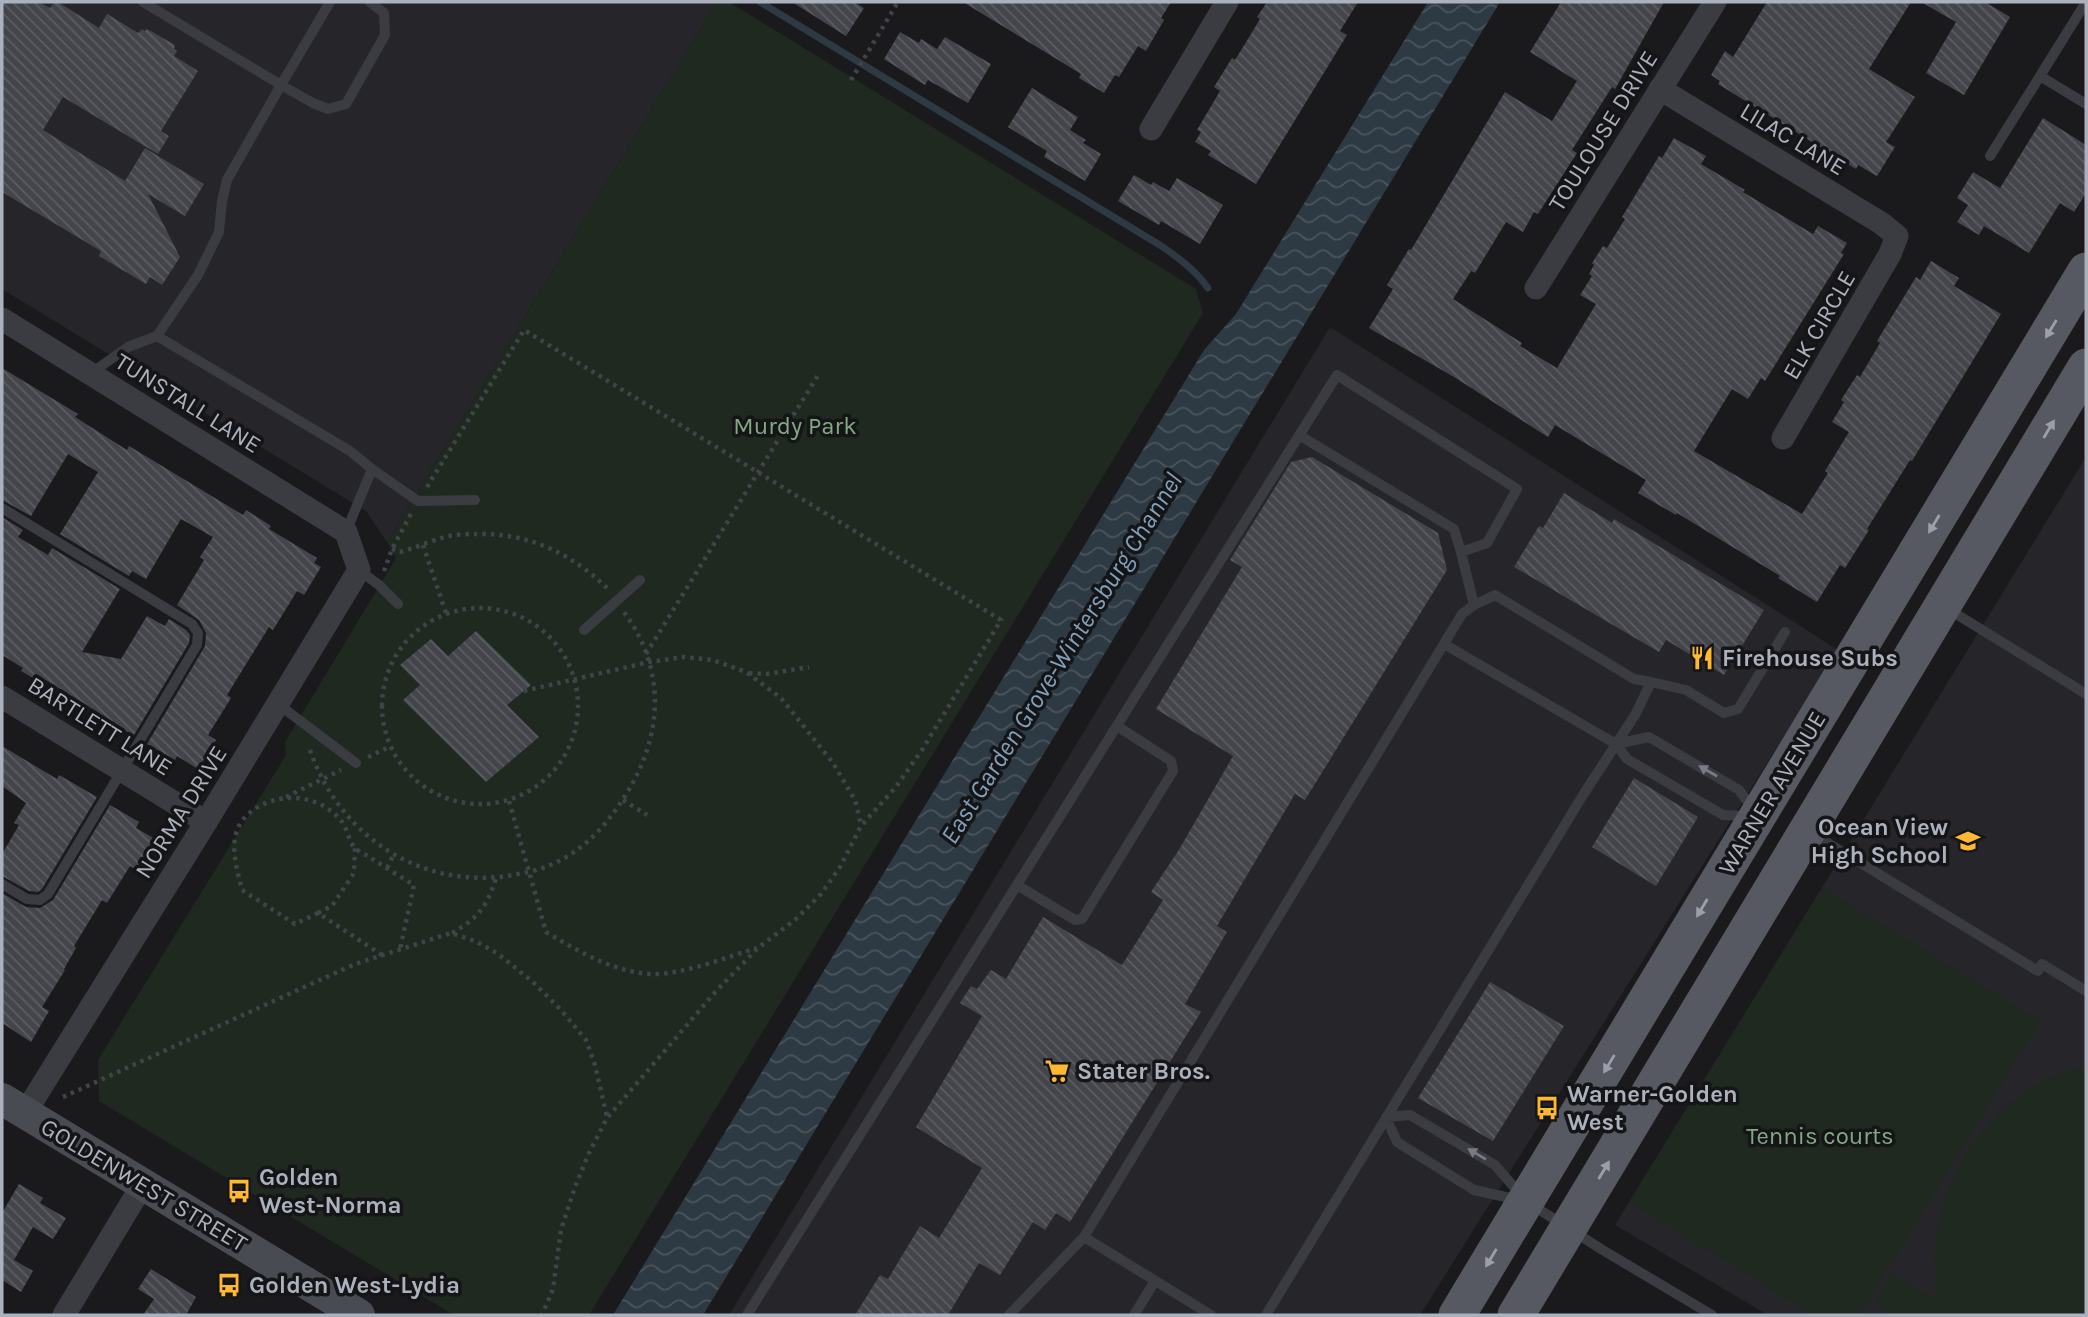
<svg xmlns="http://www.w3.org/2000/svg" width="2088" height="1317" font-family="Karla,sans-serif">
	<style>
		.built { fill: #26262a }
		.green { fill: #1f2920 }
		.water { fill: url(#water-waves) }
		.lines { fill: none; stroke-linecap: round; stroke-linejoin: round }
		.stream { stroke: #2e3a43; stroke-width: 7 }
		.building { fill: url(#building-back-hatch) }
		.path { stroke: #404349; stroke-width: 4.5; stroke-dasharray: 3.5 5; stroke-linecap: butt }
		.lane { stroke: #3b3c42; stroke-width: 10 }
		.street { stroke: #3b3c42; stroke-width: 23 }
		.secondary { stroke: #484b52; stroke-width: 32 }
		.primary { stroke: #565961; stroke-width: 37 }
		.oneway { fill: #9a9fab }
		.oneway2 { fill: #797c86 }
		.labels { text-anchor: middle; stroke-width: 7; stroke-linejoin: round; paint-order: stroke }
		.street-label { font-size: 24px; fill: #abb1bd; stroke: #151518 }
		.park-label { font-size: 24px; fill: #81aa83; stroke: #151518 }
		.poi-label { font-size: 24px; font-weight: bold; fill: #abb1bd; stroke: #151518; text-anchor: start }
		.water-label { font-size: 26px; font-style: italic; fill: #80a0bb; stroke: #151518 }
	</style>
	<defs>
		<pattern id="water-waves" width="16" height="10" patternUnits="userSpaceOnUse" patternTransform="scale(1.75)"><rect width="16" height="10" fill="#2e3a43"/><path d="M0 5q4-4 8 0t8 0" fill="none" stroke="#4a545c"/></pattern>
		<pattern id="building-back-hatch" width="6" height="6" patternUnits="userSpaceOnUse" patternTransform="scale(1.75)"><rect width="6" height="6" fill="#44454a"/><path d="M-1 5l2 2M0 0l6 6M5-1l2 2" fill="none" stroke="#5c5d62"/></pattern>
	</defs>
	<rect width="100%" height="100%" fill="#1a1a1d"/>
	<path class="built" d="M 2,2 L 717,2 L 387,542 L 366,511 L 2,289 Z
		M 1330,327 L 1838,650 L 1420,1315 L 729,1315 Z
		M 2086,457 L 2086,1315 L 1768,1315 L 1615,1225 Z"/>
	<path class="green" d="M 717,2 L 729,2 L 1196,289 L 1203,313 L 589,1315 L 454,1315 L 99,1101 L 98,1060 L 286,755 L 285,742 L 396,558 L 387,542 Z
		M 1823,888 L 2040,1021 L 1860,1315 L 1813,1315 L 1629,1202 Z
		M 2086,1065 L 2086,1315 L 1895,1315 L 1875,1303 L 1892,1273 L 1939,1302 C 1916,1199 1984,1089 2086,1065 Z"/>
	<path class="water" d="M 1428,2 L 1500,2 L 703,1315 L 613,1315 L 1204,350 L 1236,314 Z"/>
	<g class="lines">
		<path class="stream" d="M 760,2 L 1163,247 C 1180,259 1196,271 1208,288"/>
	</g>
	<path class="building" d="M 2,2 L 39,2 L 50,8 L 54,2 L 58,2 L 99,28 L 107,14 L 138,33 L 142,29 L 145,31 L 147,29 L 175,45 L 174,49 L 177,51 L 174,56 L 198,71 L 161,131 L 169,136 L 158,154 L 63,97 L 43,130 L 125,181 L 145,148 L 204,184 L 185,216 L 148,194 L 180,257 L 162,285 L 150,277 L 146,284 L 99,256 L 101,251 L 2,192 Z
		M 792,2 L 854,2 L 864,8 L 846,36 Z
		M 963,2 L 1171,2 L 1161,18 L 1164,20 L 1146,51 L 1138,46 L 1119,77 L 1115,75 L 1104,93 L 1079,78 L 1081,74 Z
		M 1267,2 L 1358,2 L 1340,31 L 1347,35 L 1256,184 L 1208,155 L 1211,151 L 1195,142 L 1201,132 L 1197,130 L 1220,91 L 1214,87 L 1232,58 L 1235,60 L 1251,34 L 1260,19 L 1257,17 Z
		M 1561,2 L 1664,2 L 1615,89 L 1612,87 L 1572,150 L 1577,153 L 1538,214 L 1534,212 L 1523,232 L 1506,222 L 1475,273 L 1471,271 L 1453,299 L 1522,343 L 1520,346 L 1557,368 L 1596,304 L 1580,295 L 1592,276 L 1589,274 L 1594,265 L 1592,263 L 1603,246 L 1607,248 L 1625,219 L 1622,217 L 1659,156 L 1662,158 L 1674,138 L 1706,156 L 1701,164 L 1745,190 L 1743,192 L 1813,234 L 1818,226 L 1847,243 L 1841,253 L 1844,254 L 1765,381 L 1761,378 L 1748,399 L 1732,389 L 1694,451 L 1802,514 L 1828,473 L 1825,471 L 1849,432 L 1832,422 L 1844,402 L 1841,400 L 1857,375 L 1860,377 L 1880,343 L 1877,341 L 1916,277 L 1920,280 L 1931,261 L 1959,278 L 1954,286 L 2001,314 L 1912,461 L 1910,460 L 1867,529 L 1869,530 L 1845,568 L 1840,565 L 1817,602 L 1778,578 L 1780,576 L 1677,513 L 1676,515 L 1638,493 L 1646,480 L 1555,425 L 1548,437 L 1454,377 L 1369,328 L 1393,289 L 1387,285 L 1409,249 L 1411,250 L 1505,92 L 1552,121 L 1577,81 L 1530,52 Z
		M 1767,2 L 1911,2 L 1869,69 L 1915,97 L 1886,142 L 1895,147 L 1877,176 L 1858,165 L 1856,169 L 1718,84 L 1720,81 L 1711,75 L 1725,51 L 1733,57 Z
		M 1921,2 L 1985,2 L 2010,17 L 1964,95 L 1926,73 L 1956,22 Z
		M 900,32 L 919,43 L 921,39 L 937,49 L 945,37 L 991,64 L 968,103 L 928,80 L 925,85 L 884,59 Z
		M 1032,88 L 1078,117 L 1070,130 L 1086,140 L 1083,143 L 1101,154 L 1085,181 L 1044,157 L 1047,151 L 1008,127 Z
		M 2043,118 L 2086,145 L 2086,193 L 2074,212 L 2060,203 L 2029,253 L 1984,226 L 1979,235 L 1957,222 L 1968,205 L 1957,198 L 1973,172 L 2000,188 Z
		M 1134,175 L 1151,185 L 1153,182 L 1169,191 L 1177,178 L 1223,205 L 1200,244 L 1161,221 L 1159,225 L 1118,201 Z
		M 2,368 L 78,414 L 75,417 L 127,450 L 129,446 L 243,515 L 246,510 L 271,526 L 269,529 L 317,558 L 314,563 L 321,567 L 304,595 L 297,591 L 273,630 L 269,627 L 227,695 L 231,698 L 208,735 L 216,740 L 198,769 L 177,756 L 175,760 L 147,744 L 205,646 L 206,633 L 199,620 L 177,605 L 204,560 L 200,557 L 213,537 L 181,519 L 146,579 L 132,571 L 129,576 L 60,534 L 98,472 L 68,454 L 31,516 L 2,500 Z
		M 1312,457 L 1438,533 L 1447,570 L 1305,800 L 1295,794 L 1217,926 L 1227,932 L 1185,1004 L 1201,1012 L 1070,1222 L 1056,1213 L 1045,1230 L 1033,1222 L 1000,1275 L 979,1263 L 948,1315 L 855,1315 L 880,1275 L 888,1279 L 920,1226 L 939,1238 L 982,1168 L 916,1127 L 982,1016 L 960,1003 L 971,986 L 977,989 L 991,970 L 1006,979 L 1043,917 L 1122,965 L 1163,900 L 1151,892 L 1180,848 L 1233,756 L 1156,709 L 1242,567 L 1230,560 L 1291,462 Z
		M 1564,493 L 1612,523 L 1614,519 L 1764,610 L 1724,675 L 1666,640 L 1659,652 L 1514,567 L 1539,526 L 1543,528 Z
		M 2,517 L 23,530 L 18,537 L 48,555 L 52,548 L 120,589 L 82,652 L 121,659 L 147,616 L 165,626 L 169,619 L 186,630 L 190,635 L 189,643 L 134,735 L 124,730 L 122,734 L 96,718 L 99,713 L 46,680 L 43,684 L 21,671 L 23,668 L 2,655 Z
		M 476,631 L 531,685 L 507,705 L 539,737 L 486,782 L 403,700 L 420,685 L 400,665 L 431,639 L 448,656 Z
		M 2,746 L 57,779 L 59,775 L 97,797 L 42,889 L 38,892 L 29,891 L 2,876 L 2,854 L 19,825 L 14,823 L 26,803 L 2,786 Z
		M 1634,778 L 1698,817 L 1656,886 L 1592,847 Z
		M 110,805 L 139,822 L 136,828 L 155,839 L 137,870 L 130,866 L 107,903 L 102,900 L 74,946 L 76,948 L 64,969 L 65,970 L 42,1007 L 49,1011 L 31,1042 L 2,1023 L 2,893 L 26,907 L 40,908 L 53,900 Z
		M 1490,982 L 1564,1026 L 1493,1141 L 1418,1098 Z
		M 19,1184 L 43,1198 L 40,1203 L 66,1218 L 53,1239 L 33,1227 L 14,1260 L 33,1271 L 21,1292 L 2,1280 L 2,1213 Z
		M 151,1269 L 196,1297 L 186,1315 L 143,1315 L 154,1299 L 138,1289 Z"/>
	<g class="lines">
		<path class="path" d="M 851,80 L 898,2
			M 427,487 L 524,330 L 1001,620 L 922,750 L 895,788 L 861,826 L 840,867 L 821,894 L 796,919 L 758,948 L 717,990 L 607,1118 L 589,1153 L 575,1187 L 561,1230 L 553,1289 L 542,1315
			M 423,545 L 446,613
			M 392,549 L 400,552 C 415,548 430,541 445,537 C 455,534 467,534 477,534 C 528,533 571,553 607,588
			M 384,571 L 392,549 L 412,512
			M382 706a98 98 0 1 1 196 0a98 98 0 1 1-196 0Z
			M 646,654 L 820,372
			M 749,673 L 767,674 L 809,667
			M 524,691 L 649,662 L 684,657 L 713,660 L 746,672 L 781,698 L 833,763 L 855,800 L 861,825
			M 310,750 C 340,838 425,893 518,874 C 528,872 539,870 548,866 C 583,852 606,826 625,796 C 663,736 667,671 624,612
			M 368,757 L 389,747
			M 286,797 L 341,770
			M 623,800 L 647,815
			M 509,801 L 546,932 C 578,951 613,972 651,974 C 684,975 726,957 757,948
			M 387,868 L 394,854
			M 318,913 L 332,906 L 354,873 L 355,848
			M 452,933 C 478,918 487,907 496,878
			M 382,955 L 318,913 L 295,924 L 242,890 C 235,862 225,831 252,811 C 279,791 317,794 340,819 C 347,827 348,840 355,848 C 358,851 364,854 368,856 C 383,866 399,876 414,885 L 400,949
			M 63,1097 L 355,964 L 451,933 L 475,941 L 497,953 L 533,982 L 561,1010 L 586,1040 L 595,1065 L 607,1117"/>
		<path class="lane" d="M 143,2 L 281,85 L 330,2
			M 2086,2 L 2040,76 L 2086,104
			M 1990,156 L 2040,76
			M 157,336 L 350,451 L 372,469 L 346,532
			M 90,374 L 128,347 L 157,336 L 198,275 L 219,232 L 222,201 L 227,180 L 281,85 L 313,103 L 328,109 L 346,104 L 385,35 L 384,13 L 370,2
			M 1299,435 L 1454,529 L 1461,552
			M 372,469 L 418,501 L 475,500
			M 2,508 L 192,624 L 198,633 L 197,645 L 48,894 L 40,900 L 27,899 L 2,884
			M 359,570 L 379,585 L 398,604
			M 1948,609 L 2086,694
			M 584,630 L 640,580
			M 1444,644 L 1616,744 L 1627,759 L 1723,815 L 1748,816
			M 1651,682 L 1686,690 L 1724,713 L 1738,709 L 1785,632
			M 278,704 L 356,763
			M 1616,744 L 1649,737 L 1739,790 L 1753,809
			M 1813,834 L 2038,971 L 2042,964 L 2086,991
			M 1017,885 L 1075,920 L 1082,919 L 1173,771 L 1171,761 L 1117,726
			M 1519,1200 L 1474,1190 L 1397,1142 L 1386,1117 L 1410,1115 L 1495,1165 L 1526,1201 L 1601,1249 L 1712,1315
			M 1084,1237 L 1211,1315
			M 747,1315 L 1337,375 L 1517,489 L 1487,543 L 1461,552 L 1474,605 L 1462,614 L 1084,1237 L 1009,1315
			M 1134,1315 L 1155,1281
			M 1266,1315 L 1583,795 L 1635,715 L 1651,682 L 1634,679 L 1495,595 L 1474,605"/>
		<path class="street" d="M 1660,89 L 1881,223 L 1897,236 L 1890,254 L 1783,438
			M 1151,129 L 1227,2
			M 1536,288 L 1715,2
			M 2,319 L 346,532 L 359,570 L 206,822 L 25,1113
			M 2,697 L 206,822
			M 64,1315 L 143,1184"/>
		<path class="secondary" d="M 2,1099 L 359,1315"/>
		<path class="primary" d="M 1457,1315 L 2086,271
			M 1516,1315 L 2086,367"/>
	</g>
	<defs><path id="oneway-solid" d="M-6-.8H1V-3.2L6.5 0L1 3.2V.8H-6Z" transform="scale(1.75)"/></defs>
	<g class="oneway">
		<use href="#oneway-solid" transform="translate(2051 329) rotate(121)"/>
		<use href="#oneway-solid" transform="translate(2049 429) rotate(-59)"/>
		<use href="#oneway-solid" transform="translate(1934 524) rotate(121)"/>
		<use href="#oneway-solid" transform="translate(1702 908) rotate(121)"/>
		<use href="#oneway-solid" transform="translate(1609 1064) rotate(121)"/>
		<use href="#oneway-solid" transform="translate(1604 1170) rotate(-59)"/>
		<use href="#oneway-solid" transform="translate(1491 1258) rotate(121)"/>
	</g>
	<g class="oneway2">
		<use href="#oneway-solid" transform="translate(1708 771) rotate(-150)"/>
		<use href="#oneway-solid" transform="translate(1477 1154) rotate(-149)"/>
	</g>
	<defs>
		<g id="restaurant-bare" transform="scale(1.89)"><path d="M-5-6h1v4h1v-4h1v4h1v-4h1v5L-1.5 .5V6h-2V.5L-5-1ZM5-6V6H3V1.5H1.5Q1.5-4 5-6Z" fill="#ffb830" stroke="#151518" stroke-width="2.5" paint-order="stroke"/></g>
		<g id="school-bare" transform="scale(1.89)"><path d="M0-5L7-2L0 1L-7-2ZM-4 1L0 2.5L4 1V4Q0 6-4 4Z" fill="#ffb830" stroke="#151518" stroke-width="2.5" paint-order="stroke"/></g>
		<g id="supermarket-bare" transform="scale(1.89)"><path d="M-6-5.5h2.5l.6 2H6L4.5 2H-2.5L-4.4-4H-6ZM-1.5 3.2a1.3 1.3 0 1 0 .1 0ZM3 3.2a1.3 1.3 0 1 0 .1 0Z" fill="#ffb830" stroke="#151518" stroke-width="2.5" paint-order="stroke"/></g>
		<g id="bus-bare" transform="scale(1.89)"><path d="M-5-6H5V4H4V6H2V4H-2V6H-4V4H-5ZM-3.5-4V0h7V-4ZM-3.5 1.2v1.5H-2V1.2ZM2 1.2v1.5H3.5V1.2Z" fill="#ffb830" stroke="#151518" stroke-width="2.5" paint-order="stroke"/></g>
	</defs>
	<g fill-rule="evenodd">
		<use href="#restaurant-bare" x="1702" y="658"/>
		<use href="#school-bare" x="1968" y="841"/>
		<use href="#supermarket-bare" x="1057" y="1071"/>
		<use href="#bus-bare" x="1547" y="1108"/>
		<use href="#bus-bare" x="239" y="1191"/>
		<use href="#bus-bare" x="229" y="1285"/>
	</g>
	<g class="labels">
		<g class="street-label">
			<text transform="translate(1603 131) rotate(-58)" y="8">TOULOUSE DRIVE</text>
			<text transform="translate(1793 139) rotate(31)" y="8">LILAC LANE</text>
			<text transform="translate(1819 325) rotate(-60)" y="8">ELK CIRCLE</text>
			<text transform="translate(188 403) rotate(32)" y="8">TUNSTALL LANE</text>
			<text transform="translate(100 726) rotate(32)" y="8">BARTLETT LANE</text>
			<text transform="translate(1772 793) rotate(-59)" y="8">WARNER AVENUE</text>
			<text transform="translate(181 812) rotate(-58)" y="8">NORMA DRIVE</text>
			<text transform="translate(144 1185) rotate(31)" y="8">GOLDENWEST STREET</text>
		</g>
		<g class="park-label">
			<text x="795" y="434">Murdy Park</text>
			<text x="1820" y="1144">Tennis courts</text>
		</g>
		<g class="poi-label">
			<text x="1722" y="666">Firehouse Subs</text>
			<text x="1948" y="835" text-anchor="end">Ocean View<tspan x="1948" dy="28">High School</tspan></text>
			<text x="1077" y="1079">Stater Bros.</text>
			<text x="1567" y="1102">Warner-Golden<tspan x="1567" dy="28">West</tspan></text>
			<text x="259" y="1185">Golden<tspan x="259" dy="28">West-Norma</tspan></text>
			<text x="249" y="1293">Golden West-Lydia</text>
		</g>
		<g class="water-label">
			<text transform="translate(1061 658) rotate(-58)" y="9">East Garden Grove-Wintersburg Channel</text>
		</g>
	</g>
	<rect width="2088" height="1317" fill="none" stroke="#abb1bd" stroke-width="7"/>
</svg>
